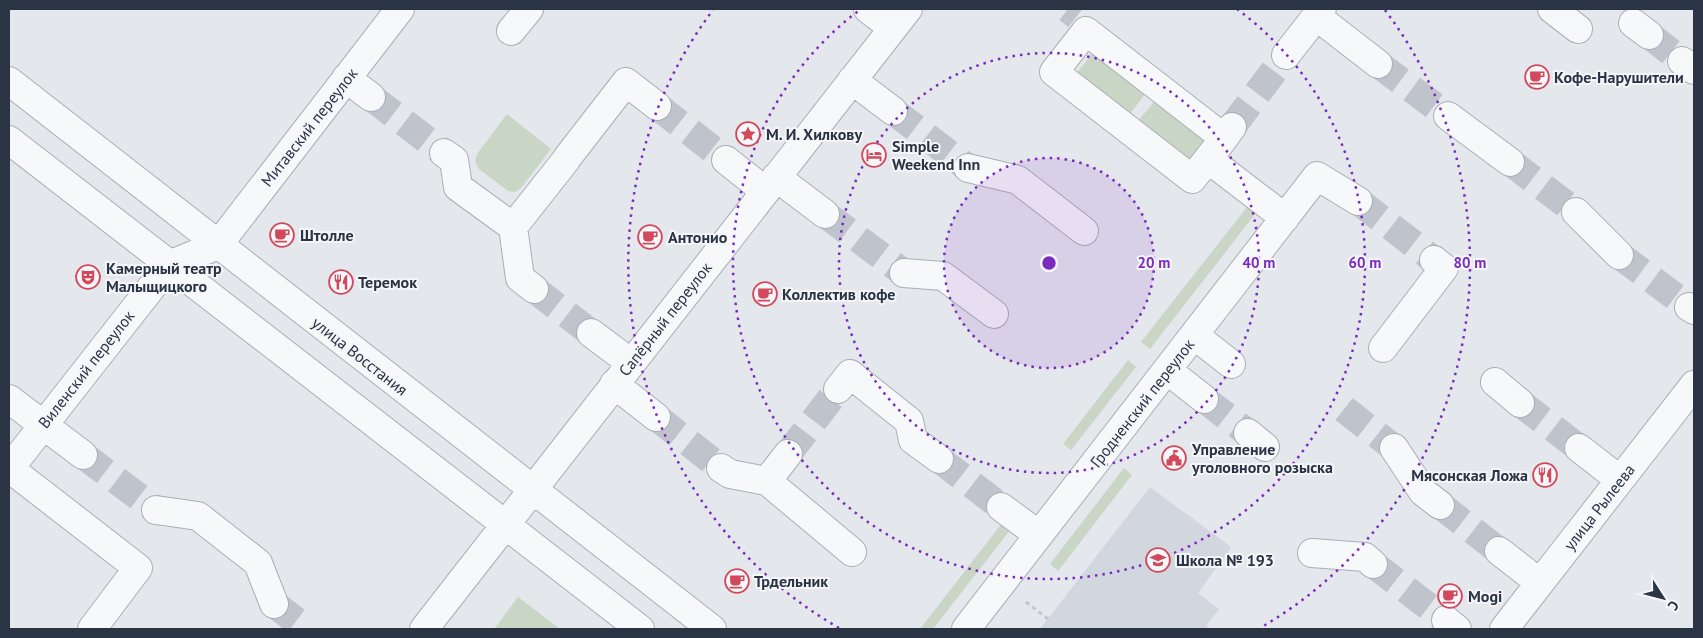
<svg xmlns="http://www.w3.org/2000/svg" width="1703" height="638" font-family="'PT Sans',sans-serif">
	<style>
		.built { fill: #d2d6de }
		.green { fill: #c9d6c5 }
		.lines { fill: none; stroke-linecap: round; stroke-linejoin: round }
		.minor-tunnel { stroke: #bfc3cb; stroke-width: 28; stroke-dasharray: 28 14; stroke-linecap: butt }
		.minor-casing { stroke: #a9aeb7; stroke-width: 30 }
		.path { stroke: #c2c5cb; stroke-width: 3; stroke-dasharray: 4 4; stroke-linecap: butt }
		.minor { stroke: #f7f8fa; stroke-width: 28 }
		.ring { fill: none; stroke: #7b2cbf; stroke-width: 2.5; stroke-dasharray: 2.5 5 }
		.labels { text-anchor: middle; stroke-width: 4; stroke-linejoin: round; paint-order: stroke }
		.poi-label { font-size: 16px; font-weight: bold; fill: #2b3445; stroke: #f4f6f9; text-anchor: start }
		.street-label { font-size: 16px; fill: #2b3445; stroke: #f4f6f9 }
		.centre { fill: #7b2cbf; stroke: #f4f6f9; stroke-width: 2.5 }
		.ring-label { font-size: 15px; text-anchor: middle; font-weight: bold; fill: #7b2cbf; stroke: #f4f6f9; stroke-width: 4; stroke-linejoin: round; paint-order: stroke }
	</style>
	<rect width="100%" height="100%" fill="#e4e7ec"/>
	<path class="built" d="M 1150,487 L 1231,547 L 1198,593 L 1219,609 L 1206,626 L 1210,629 L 1040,629 Z"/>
	<path class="green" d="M 1093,52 L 1146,93 L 1129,115 L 1076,74 Z
		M 1155,101 L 1209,142 L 1192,164 L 1137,122 Z
		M 507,114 L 551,149 L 521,188 L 515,192 L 508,191 L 479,169 L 475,161 L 477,154 Z
		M 1247,207 L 1256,213 L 1150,349 L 1141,342 Z
		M 1128,360 L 1136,367 L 1071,450 L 1063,444 Z
		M 1124,468 L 1132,475 L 1058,571 L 1050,564 Z
		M 1002,523 L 1011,529 L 933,629 L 920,629 Z
		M 518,597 L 560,629 L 494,629 Z"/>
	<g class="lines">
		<path class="minor-tunnel" d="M 1068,9 L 1077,16
			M 1649,35 L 1682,61
			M 1378,64 L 1448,116
			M 371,97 L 444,153
			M 657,106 L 726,160
			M 893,111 L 968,168
			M 1232,127 L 1286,55
			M 1510,162 L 1576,212
			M 1358,201 L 1434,260
			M 825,214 L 904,273
			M 1619,255 L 1689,307
			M 534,289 L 591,333
			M 1204,399 L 1248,433
			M 1520,403 L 1579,448
			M 1344,409 L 1394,448
			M 656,417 L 721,468
			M 788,454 L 838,389
			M 83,455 L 156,510
			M 939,459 L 1001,507
			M 1440,505 L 1499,551
			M 1373,564 L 1446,620
			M 274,604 L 307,629"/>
		<g class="minor-casing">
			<path id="minor" d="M 868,9 L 893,28
				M 1552,9 L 1578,29
				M 1316,16 L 1378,64
				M 1633,23 L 1649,35
				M 511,31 L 529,9
				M 1286,55 L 1322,9
				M 1682,61 L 1694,70
				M 346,78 L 371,97
				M 852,80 L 893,111
				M 9,81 L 712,629
				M 1448,116 L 1510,162
				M 1224,138 L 1086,31 L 1054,72 L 1192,179 C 1206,162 1219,145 1232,127
				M 9,140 L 640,629
				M 444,153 L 454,160 L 458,187 L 513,227 L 520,278 L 534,289
				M 567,158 L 626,82 L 657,106
				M 1208,159 L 1285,218
				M 726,160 L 765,191
				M 968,168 L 1018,180 L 1084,231
				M 776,177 L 825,214
				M 1576,212 L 1619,255
				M 513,227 L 566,160
				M 904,273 L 943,276 L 994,314
				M 1689,307 L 1694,310
				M 591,333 L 631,363
				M 1194,335 L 1231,364
				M 1383,348 L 1444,268 L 1434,260
				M 1167,370 L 1204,399
				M 1495,382 L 1520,403
				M 614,384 L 656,417
				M 838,389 L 850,374 L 909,421 L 913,440 L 939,459
				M 9,399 L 83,455
				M 1248,433 L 1265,447
				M 1394,448 L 1423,492 L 1440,505
				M 1579,448 L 1620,480
				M 9,468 L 138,568 L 92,629
				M 721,468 L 730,474 L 767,481 L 852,552
				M 9,469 L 169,265 L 218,245 L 400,9
				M 767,481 L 788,454
				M 1001,507 L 1039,535
				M 156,510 L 198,516 L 258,563 L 274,604
				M 1499,551 L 1540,583
				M 1312,553 L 1365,557 L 1373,564
				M 1446,620 L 1457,629
				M 424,629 L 908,9
				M 966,629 L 1317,176 L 1358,201
				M 1504,629 L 1694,385"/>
		</g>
		<path class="path" d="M 1026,602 L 1048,619"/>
		<use href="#minor" class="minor"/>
	</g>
	<circle cx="1049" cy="263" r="105" fill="#7b2cbf" fill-opacity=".12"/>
	<g class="ring">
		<circle cx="1049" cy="263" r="105"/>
		<circle cx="1049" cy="263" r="210"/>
		<path d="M1237 9A316 316 0 1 1 861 9"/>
		<path d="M839 628A421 421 0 0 1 713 10M1385 10A421 421 0 0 1 1260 628"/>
	</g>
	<defs>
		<g id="cafe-ring" transform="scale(1.25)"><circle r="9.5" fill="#f4f6f9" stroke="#d1495b" stroke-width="1.5"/><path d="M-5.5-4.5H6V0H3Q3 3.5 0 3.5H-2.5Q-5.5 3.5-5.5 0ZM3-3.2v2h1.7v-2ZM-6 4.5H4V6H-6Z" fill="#d1495b"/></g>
		<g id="sight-ring" transform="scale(1.25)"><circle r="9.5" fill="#f4f6f9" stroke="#d1495b" stroke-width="1.5"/><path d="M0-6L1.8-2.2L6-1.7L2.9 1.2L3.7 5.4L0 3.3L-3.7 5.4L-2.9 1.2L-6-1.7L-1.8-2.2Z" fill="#d1495b"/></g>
		<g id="hotel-ring" transform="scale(1.25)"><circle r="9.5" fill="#f4f6f9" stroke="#d1495b" stroke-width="1.5"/><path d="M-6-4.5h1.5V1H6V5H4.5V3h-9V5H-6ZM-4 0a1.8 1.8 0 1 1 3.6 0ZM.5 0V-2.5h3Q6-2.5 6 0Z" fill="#d1495b"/></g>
		<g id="theatre-ring" transform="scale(1.25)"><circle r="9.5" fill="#f4f6f9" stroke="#d1495b" stroke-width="1.5"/><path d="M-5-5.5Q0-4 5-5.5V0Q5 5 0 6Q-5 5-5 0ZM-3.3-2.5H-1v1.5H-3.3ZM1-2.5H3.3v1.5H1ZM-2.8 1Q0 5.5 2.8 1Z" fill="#d1495b"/></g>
		<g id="restaurant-ring" transform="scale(1.25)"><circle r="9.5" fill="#f4f6f9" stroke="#d1495b" stroke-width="1.5"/><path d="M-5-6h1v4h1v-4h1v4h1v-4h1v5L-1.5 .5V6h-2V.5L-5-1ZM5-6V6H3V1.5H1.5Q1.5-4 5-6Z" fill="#d1495b"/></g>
		<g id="civic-ring" transform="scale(1.25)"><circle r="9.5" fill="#f4f6f9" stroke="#d1495b" stroke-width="1.5"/><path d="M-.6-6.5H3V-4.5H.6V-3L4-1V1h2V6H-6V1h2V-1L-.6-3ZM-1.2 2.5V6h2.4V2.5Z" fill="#d1495b"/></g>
		<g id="school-ring" transform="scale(1.25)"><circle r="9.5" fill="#f4f6f9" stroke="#d1495b" stroke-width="1.5"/><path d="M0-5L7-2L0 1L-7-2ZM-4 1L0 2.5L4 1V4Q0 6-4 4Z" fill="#d1495b"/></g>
	</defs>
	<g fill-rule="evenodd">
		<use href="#cafe-ring" x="1537" y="77"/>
		<use href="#sight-ring" x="748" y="134"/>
		<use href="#hotel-ring" x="874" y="155"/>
		<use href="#cafe-ring" x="282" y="235"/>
		<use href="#cafe-ring" x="650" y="237"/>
		<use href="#theatre-ring" x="88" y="277"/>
		<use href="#restaurant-ring" x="341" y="282"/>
		<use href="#cafe-ring" x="765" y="294"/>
		<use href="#civic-ring" x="1174" y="458"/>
		<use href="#restaurant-ring" x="1545" y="475"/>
		<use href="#school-ring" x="1158" y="560"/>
		<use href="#cafe-ring" x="737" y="581"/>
		<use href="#cafe-ring" x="1450" y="596"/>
	</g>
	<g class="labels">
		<g class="poi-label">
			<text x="1554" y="83">Кофе-Нарушители</text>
			<text x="766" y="140">М. И. Хилкову</text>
			<text x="892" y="152">Simple<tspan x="892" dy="18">Weekend Inn</tspan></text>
			<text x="300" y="241">Штолле</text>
			<text x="668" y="243">Антонио</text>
			<text x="106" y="274">Камерный театр<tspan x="106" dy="18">Малыщицкого</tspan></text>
			<text x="358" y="288">Теремок</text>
			<text x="782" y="300">Коллектив кофе</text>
			<text x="1192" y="455">Управление<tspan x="1192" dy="18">уголовного розыска</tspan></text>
			<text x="1528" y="481" text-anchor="end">Мясонская Ложа</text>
			<text x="1176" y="566">Школа № 193</text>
			<text x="754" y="587">Трдельник</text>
			<text x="1468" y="602">Mogi</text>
		</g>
		<g class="street-label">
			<text transform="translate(309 127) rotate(-52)" y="6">Митавский переулок</text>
			<text transform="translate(665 319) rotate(-52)" y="6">Сапёрный переулок</text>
			<text transform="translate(360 356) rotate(38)" y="6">улица Восстания</text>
			<text transform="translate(86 369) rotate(-52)" y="6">Виленский переулок</text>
			<text transform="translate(1142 403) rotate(-52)" y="6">Гродненский переулок</text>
			<text transform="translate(1599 507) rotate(-52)" y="6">улица Рылеева</text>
		</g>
	</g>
	<circle cx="1049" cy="263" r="8" class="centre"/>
	<g class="ring-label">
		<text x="1154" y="268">20 m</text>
		<text x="1259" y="268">40 m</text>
		<text x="1365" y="268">60 m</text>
		<text x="1470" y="268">80 m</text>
	</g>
	<rect width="1703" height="638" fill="none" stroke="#2b3445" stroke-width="20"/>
	<g transform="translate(1663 598) rotate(126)" stroke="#f4f6f9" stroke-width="4" paint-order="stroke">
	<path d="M0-4L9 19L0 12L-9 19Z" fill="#2b3445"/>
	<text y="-8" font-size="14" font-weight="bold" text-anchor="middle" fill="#2b3445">С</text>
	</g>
</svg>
